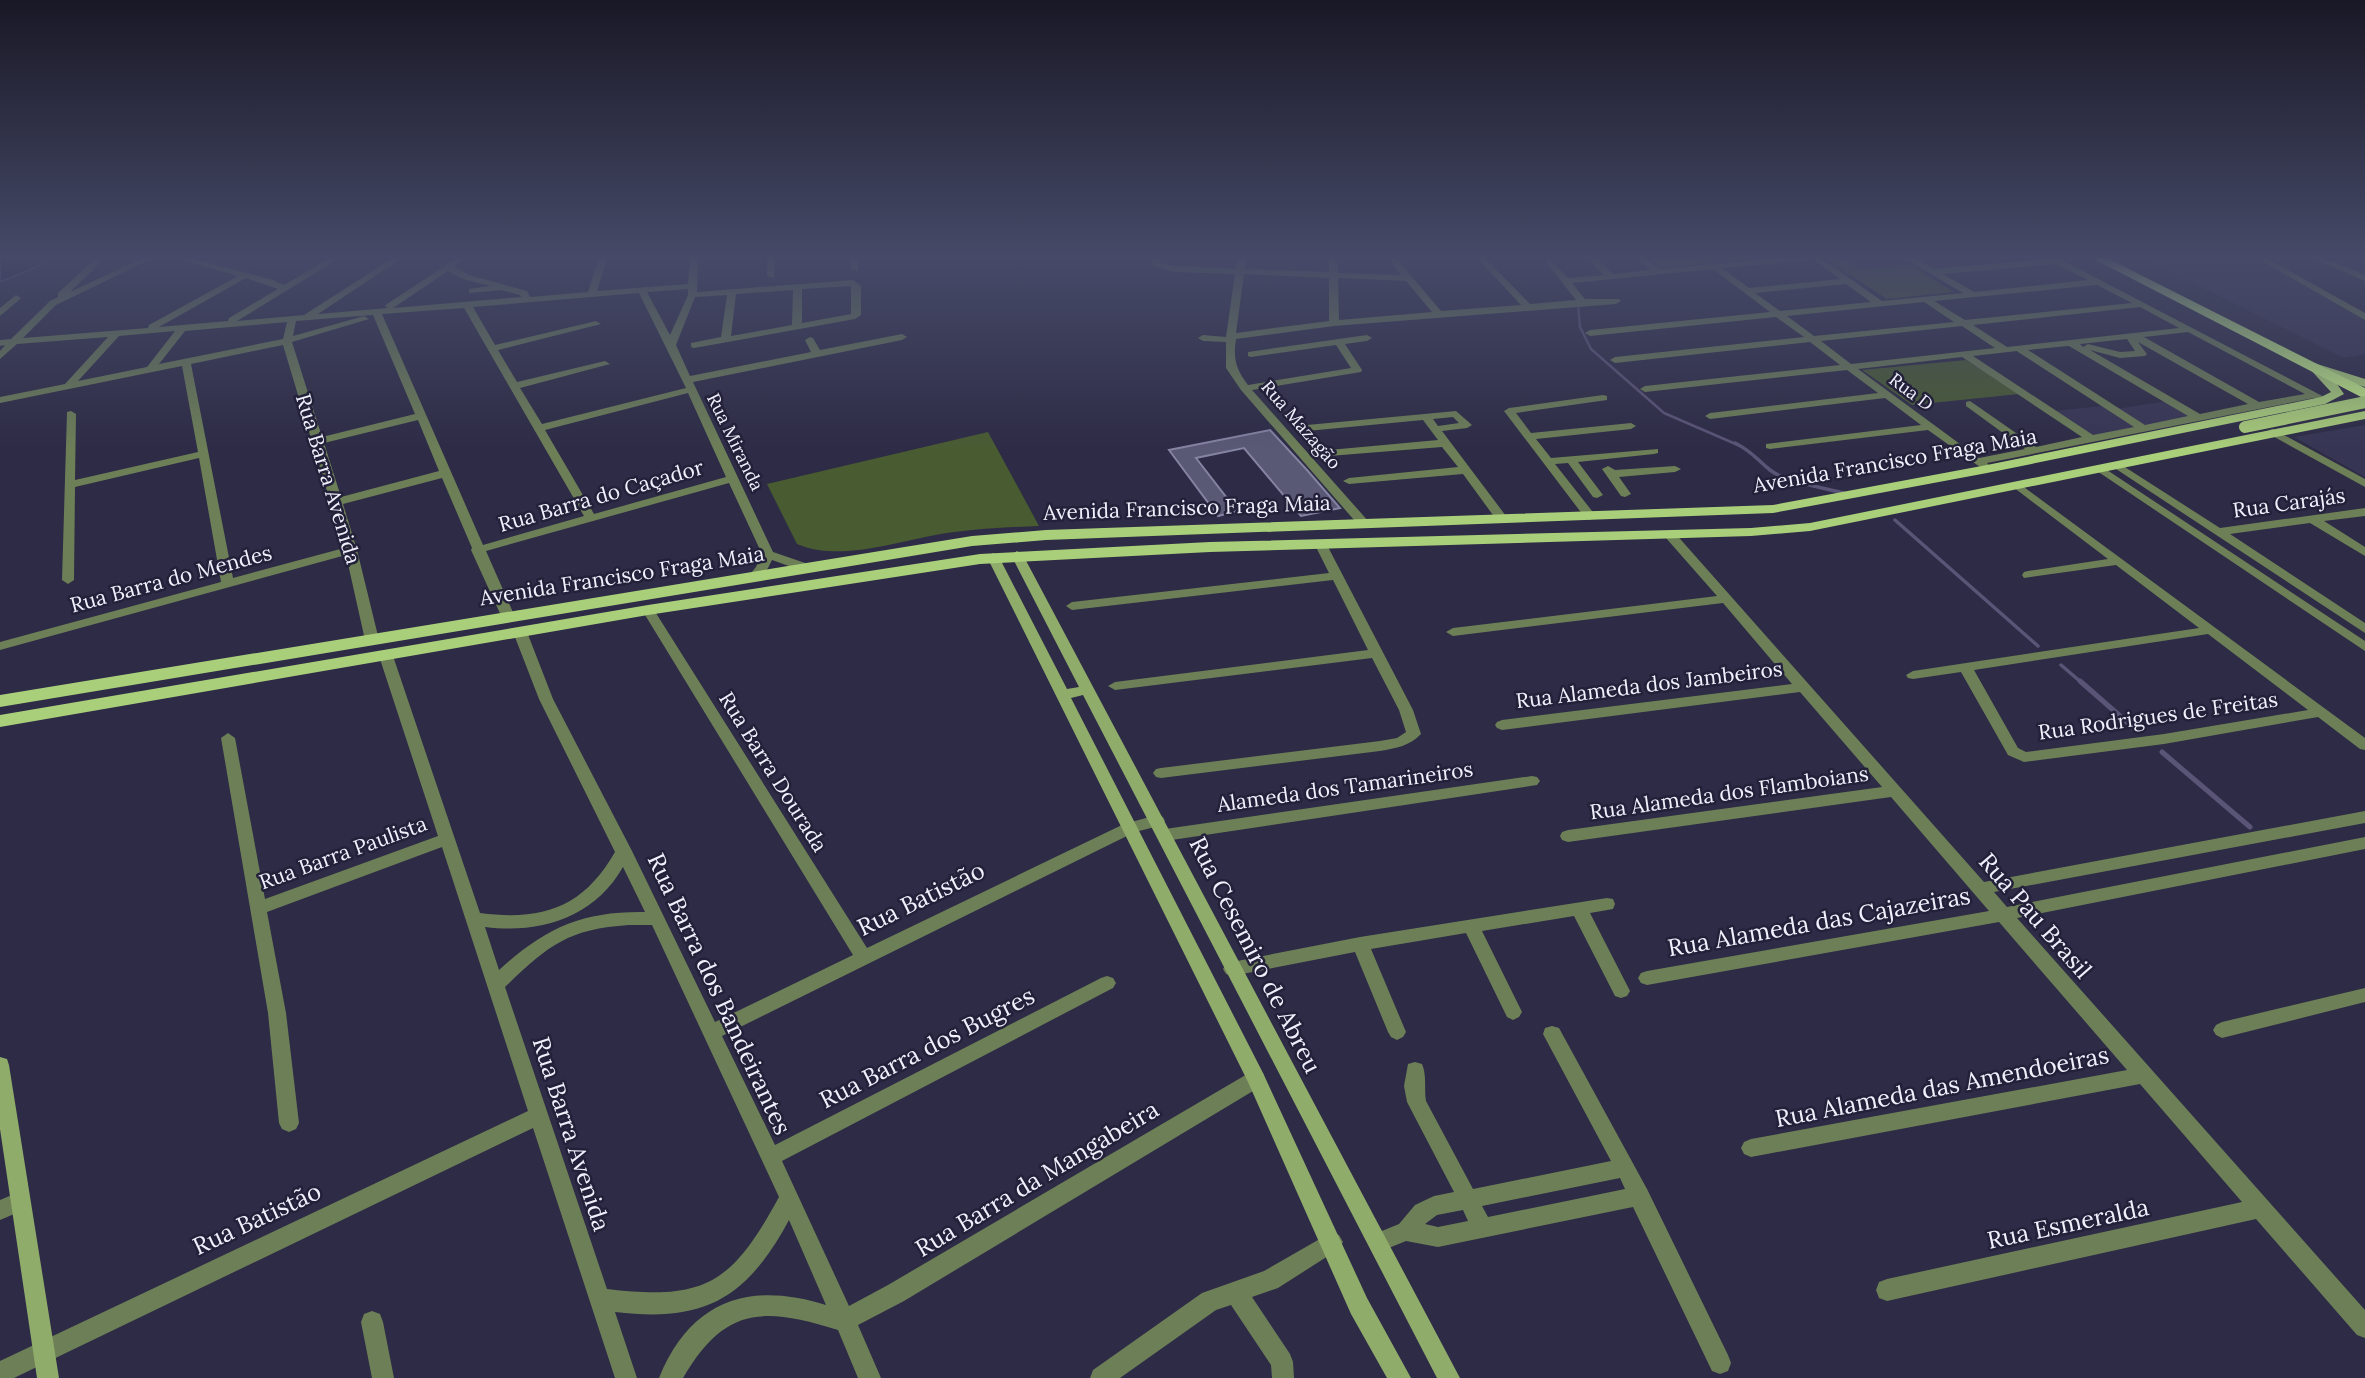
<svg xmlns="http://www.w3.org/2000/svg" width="2365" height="1378" font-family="Lora,serif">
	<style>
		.built { fill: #373554 }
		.green { fill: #495c31 }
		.water { fill: #19113d; stroke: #5a5477; stroke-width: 2 }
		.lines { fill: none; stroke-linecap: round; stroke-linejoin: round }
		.stream-far2 { stroke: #5a5477; stroke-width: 2.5 }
		.stream-far1 { stroke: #5a5477; stroke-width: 3.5 }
		.stream { stroke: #5a5477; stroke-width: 5 }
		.building { fill: #595875; stroke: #8483a2; stroke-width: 2 }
		.street { fill: #6d7f57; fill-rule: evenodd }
		.secondary { fill: #90ac6b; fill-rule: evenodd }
		.primary { fill: #aacf7a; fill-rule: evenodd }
		.highway { fill: #c2ef87; fill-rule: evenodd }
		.primary-bridge { stroke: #aacf7a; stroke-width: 12 }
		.labels { text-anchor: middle; stroke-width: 5; stroke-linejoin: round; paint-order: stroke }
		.far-street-label { font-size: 18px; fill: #f0f0fd; stroke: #23213a }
		.street-label { font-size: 21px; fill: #f0f0fd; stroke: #23213a }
		.near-street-label { font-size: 24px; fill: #f0f0fd; stroke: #23213a }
	</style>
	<rect width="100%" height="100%" fill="#2d2b45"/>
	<path class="built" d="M 2143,258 L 2255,258 L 2365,320 L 2365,354 L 2344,358 Z
		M 2168,401 L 2193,416 L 2143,426 L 2116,409 Z
		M 2103,406 L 2136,427 L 2092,437 L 2053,411 Z
		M 2365,425 L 2365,477 L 2294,437 Z"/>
	<path class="green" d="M 1649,258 L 1751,258 L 1753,259 L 1660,268 Z
		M 1824,258 L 1841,258 L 1860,270 L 1910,265 L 1954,292 L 1887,299 Z
		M 1966,360 L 2019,394 L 1912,405 L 1862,370 Z
		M 988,432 L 1039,526 C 1008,527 977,529 947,533 C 900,540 842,563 797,544 L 767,484 Z"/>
	<path class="water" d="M 0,258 L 42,258 L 41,265 L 0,282 Z"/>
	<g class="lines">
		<path class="stream-far2" d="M 1578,303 L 1580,327 L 1591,349 L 1664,413 L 1738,445"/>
		<path class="stream-far1" d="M 1735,443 C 1753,452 1756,459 1770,470 C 1785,482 1825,488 1844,493
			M 1895,520 L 2038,646
			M 2061,665 L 2082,683"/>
		<path class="stream" d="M 2080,681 L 2136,730
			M 2162,752 L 2250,827"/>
	</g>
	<path class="building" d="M 1270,430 L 1307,470 L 1340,508 L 1301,516 L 1244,448 L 1196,458 L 1237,511 L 1218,516 L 1169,450 Z"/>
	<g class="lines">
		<path class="street" d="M 96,258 L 105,258 L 70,292 L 143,258 L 153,258 L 56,305 L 23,338 L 148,328 L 149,325 L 238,276 L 176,258 L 189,258 L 273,280 L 284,285 L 330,258 L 340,258 L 237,321 L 304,315 L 393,258 L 402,258 L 318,314 L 388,308 L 385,306 L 387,304 L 457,258 L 466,258 L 454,267 L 469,275 L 527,291 L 530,297 L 588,292 L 599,258 L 607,258 L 597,291 L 688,284 L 690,258 L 698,258 L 697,292 L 853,280 L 861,286 L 861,315 L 855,319 L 694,348 L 691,347 L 691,343 L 721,337 L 727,295 L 695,297 L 676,345 L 690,376 L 811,352 L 805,340 L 810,337 L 813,338 L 820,350 L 902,334 L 907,337 L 902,340 L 693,382 L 773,552 L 811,565 L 813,568 L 811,571 L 803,571 L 772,560 L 768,568 L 757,581 L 749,581 L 747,578 L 756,567 L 762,554 L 729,483 L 486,551 L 515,617 L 513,620 L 503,620 L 471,550 L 472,548 L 442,478 L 343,504 L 357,550 L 379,640 L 377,643 L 367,643 L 365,640 L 346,555 L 0,650 L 0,642 L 221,582 L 199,458 L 75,487 L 74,580 L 68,584 L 62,580 L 67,412 L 71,411 L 76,414 L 75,480 L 198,452 L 182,366 L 0,403 L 0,397 L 65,384 L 108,337 L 17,344 L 0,359 L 0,351 L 5,345 L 0,346 L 0,340 L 11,339 L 50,301 L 58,297 L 58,293 ZM 448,271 L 463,279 L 490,286 L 469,289 L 469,293 L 501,290 L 520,295 L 521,297 L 393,308 ZM 246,278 L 278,289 L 229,318 L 228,321 L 159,327 ZM 851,286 L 851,314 L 802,323 L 802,289 ZM 688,289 L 688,295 L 670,335 L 647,292 ZM 793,290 L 792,325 L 731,336 L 736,294 ZM 639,293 L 686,388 L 542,424 L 520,388 L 610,364 L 605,361 L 517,382 L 498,350 L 601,324 L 596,321 L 495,345 L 473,307 ZM 464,308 L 584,516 L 483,545 L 382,314 ZM 373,315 L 415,414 L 322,437 L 292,342 L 369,319 L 364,316 L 293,336 L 296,321 ZM 287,322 L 283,339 L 159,364 L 185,331 ZM 175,331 L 147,367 L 78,381 L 119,336 ZM 283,345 L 344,548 L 233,578 L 191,364 ZM 688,393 L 726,477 L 594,514 L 545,430 ZM 418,420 L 439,471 L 341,497 L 324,443 Z
			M 767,258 L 775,258 L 774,278 L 767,276 Z
			M 850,258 L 858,258 L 858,271 L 851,269 Z
			M 1152,258 L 1160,258 L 1160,263 L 1175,266 L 1236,269 L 1238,258 L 1246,258 L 1245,269 L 1329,272 L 1329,258 L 1337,258 L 1338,273 L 1401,275 L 1388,258 L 1396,258 L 1441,311 L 1521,305 L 1477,258 L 1485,258 L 1530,304 L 1576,300 L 1545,261 L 1549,258 L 1568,278 L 1604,275 L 1587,258 L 1596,258 L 1613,274 L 1650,270 L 1637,258 L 1646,258 L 1660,269 L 1780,258 L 1807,258 L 1803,261 L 1722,268 L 1749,288 L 1840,279 L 1812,258 L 1821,258 L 1882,301 L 1963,293 L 1904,258 L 1914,258 L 1935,269 L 2058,258 L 2330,400 L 2325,403 L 2314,398 L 1987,463 L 1993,469 L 1987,472 L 1928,430 L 1770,449 L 1766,448 L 1766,444 L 1921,425 L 1885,398 L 1710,419 L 1705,416 L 1710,413 L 1878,393 L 1847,370 L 1645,392 L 1640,389 L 1645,386 L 1840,365 L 1810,342 L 1615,363 L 1610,360 L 1615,357 L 1804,337 L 1776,317 L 1590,336 L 1585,333 L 1590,330 L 1770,312 L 1713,269 L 1572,283 L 1585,299 L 1619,299 L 1621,301 L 1616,304 L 1334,326 L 1236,339 C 1233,359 1236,369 1248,385 L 1351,368 L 1336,345 L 1251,357 L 1248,356 L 1248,352 L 1367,335 L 1372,338 L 1367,341 L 1345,344 L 1362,370 L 1361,372 L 1252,390 L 1369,522 L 1369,528 L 1361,528 L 1241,390 L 1226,368 L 1226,342 L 1203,341 L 1198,338 L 1203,335 L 1226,337 L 1235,274 L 1175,272 L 1153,266 ZM 2056,264 L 2088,280 L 1974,292 L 1943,274 ZM 1244,274 L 1329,278 L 1329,321 L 1236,333 ZM 1338,278 L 1406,281 L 1432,312 L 1339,320 ZM 1846,284 L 1871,302 L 1780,311 L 1755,293 ZM 2097,285 L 2132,303 L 1965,320 L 1934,301 ZM 1924,302 L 1954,322 L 1814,336 L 1787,316 ZM 2140,307 L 2179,328 L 2007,347 L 1973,325 ZM 1962,326 L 1995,348 L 1851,364 L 1821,341 ZM 2188,332 L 2305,394 L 2259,402 L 2144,337 ZM 2127,339 L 2135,351 L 2120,352 L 2088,344 L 2083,347 L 2080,344 ZM 2138,342 L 2248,404 L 2200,414 L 2090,350 L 2120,358 L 2145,356 L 2147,354 ZM 2068,346 L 2069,346 L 2188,416 L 2145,425 L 2028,350 ZM 2017,351 L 2018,352 L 2134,427 L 2093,435 L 1973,356 ZM 1962,357 L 2082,437 L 2036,447 L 1970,401 L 1966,402 L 1966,406 L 2025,449 L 1979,458 L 1858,369 Z
			M 2256,258 L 2266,258 L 2365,313 L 2365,320 Z
			M 2312,258 L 2323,258 L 2365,275 L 2365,281 Z
			M 16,295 L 21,298 L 19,300 L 0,316 L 0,308 Z
			M 1603,395 L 1607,396 L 1607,400 L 1516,413 L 1531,433 L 1631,423 L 1636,426 L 1631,429 L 1536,439 L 1551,458 L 1658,449 L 1658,453 L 1654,454 L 1578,462 L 1603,495 L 1597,498 L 1593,497 L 1568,463 L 1555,464 L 1596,516 L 1590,520 L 1586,519 L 1504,411 L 1509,408 Z
			M 1456,411 L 1472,425 L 1467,428 L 1442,431 L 1506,516 L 1506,522 L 1498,522 L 1463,474 L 1349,484 L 1343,481 L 1349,478 L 1458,467 L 1442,447 L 1329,456 L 1324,453 L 1329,450 L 1438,440 L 1423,420 L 1307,431 L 1302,428 L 1307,425 ZM 1453,417 L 1459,423 L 1438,426 L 1433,419 Z
			M 2273,429 L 2365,479 L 2365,487 L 2269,434 L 2269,430 Z
			M 2117,462 L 2220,528 L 2365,508 L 2365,516 L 2324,521 L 2365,547 L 2365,556 L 2310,523 L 2230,534 L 2365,623 L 2365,633 L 2113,467 L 2111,465 Z
			M 1608,466 L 1615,470 L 1675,466 L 1681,469 L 1675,472 L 1619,477 L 1631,494 L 1625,497 L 1621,496 L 1602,469 Z
			M 2101,466 L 2365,641 L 2365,651 L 2097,471 L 2095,469 Z
			M 2017,482 L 2365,738 L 2365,750 L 2360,749 L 2318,717 L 2164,744 L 2024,762 L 2008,755 L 1961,672 L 1913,679 L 1908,678 L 1906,675 L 1913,671 L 2199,628 L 2116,565 L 2024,578 L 2022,575 L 2024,572 L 2028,571 L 2108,559 L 2013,487 L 2011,485 ZM 2208,634 L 2308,710 L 2164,734 L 2026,752 L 2018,748 L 1974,670 Z
			M 1670,531 L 1674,532 L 1984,882 L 2365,811 L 2365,823 L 1994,892 L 2007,907 L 2365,837 L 2365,849 L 2017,918 L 2365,1310 L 2365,1338 L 2357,1335 L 2256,1219 L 1887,1301 L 1879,1298 L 1876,1290 L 1879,1282 L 1887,1279 L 2242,1202 L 2140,1084 L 1751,1157 L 1744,1154 L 1741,1148 L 1744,1142 L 1751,1139 L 2127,1070 L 1999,922 L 1647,985 L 1641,983 L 1638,978 L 1641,973 L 1647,971 L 1989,911 L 1891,797 L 1568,842 L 1562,840 L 1560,836 L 1562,832 L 1568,830 L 1882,787 L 1800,692 L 1502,730 L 1497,728 L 1495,725 L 1497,722 L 1502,720 L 1792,684 L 1723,603 L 1453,636 L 1446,632 L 1453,628 L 1717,596 L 1666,538 L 1664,535 Z
			M 1321,541 L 1327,545 L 1413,710 L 1421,734 C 1410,746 1396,748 1380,751 L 1161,778 L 1156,777 L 1153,773 L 1156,769 L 1161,768 L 1380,741 L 1397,738 L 1406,732 L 1399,710 L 1372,658 L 1115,690 L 1108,686 L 1115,682 L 1368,650 L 1333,580 L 1072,610 L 1066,606 L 1072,602 L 1329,573 L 1315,545 Z
			M 648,606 L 654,610 L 867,948 L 1124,824 L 1157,815 L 1163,817 L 1165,821 L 1163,825 L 1135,832 L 722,1036 L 775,1145 L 1101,978 L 1107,976 L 1113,978 L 1116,983 L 1113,988 L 782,1161 L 849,1306 L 888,1285 L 1249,1073 L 1256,1071 L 1263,1073 L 1265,1079 L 1263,1085 L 904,1301 L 858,1325 L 881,1378 L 858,1378 L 838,1330 C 763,1307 725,1306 683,1378 L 659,1378 C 691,1300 749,1281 826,1305 L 789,1220 C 747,1298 705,1323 615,1312 L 637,1378 L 615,1378 L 533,1128 L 14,1378 L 0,1378 L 0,1361 L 528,1111 L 442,847 L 267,912 L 286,1013 L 299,1123 L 296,1129 L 289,1132 L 282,1129 L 279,1123 L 268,1013 L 221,738 L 228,733 L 235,738 L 265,899 L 438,836 L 379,656 L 381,653 L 391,653 L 393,656 L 480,913 C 542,921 583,908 615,852 L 539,699 L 513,632 L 520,628 L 527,632 L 553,699 L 632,851 L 715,1022 L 853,955 L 642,610 ZM 623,867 L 645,912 C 582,911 545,928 499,970 L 485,927 C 540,934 594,918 623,867 ZM 629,925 L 652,925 L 779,1197 C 732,1283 706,1301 607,1289 L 505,987 C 548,946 567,929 629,925 Z
			M 1532,776 L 1537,777 L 1540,781 L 1537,785 L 1165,841 L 1159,839 L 1157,835 L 1159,831 L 1165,829 Z
			M 1607,898 L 1613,899 L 1615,904 L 1613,909 L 1590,913 L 1630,991 L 1627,996 L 1621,998 L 1615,996 L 1574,916 L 1482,931 L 1522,1012 L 1519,1017 L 1513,1020 L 1507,1017 L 1466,933 L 1371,949 L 1406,1032 L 1403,1037 L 1397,1040 L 1391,1037 L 1388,1032 L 1355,952 L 1232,976 L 1226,974 L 1223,969 L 1226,964 L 1232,962 L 1360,937 Z
			M 2365,988 L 2365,1002 L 2222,1038 L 2216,1035 L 2213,1030 L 2216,1025 L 2222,1022 Z
			M 1552,1026 L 1559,1028 L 1647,1189 L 1728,1355 L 1731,1363 L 1728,1371 L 1720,1374 L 1712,1371 L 1633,1207 L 1438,1247 L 1406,1241 L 1379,1252 L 1372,1249 L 1368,1242 L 1372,1235 L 1399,1224 L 1415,1205 L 1434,1196 L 1454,1192 L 1407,1102 L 1404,1086 L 1408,1064 L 1415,1062 L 1422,1064 C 1427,1075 1424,1089 1426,1101 L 1473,1189 L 1611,1161 L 1543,1034 L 1545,1028 ZM 1620,1178 L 1625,1189 L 1488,1217 L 1482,1206 ZM 1463,1210 L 1468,1221 L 1438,1227 L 1425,1224 L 1437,1215 Z
			M 19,1192 L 26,1195 L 29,1202 L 26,1209 L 0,1220 L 0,1200 Z
			M 1332,1232 L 1339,1235 L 1343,1242 L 1339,1249 L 1278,1288 L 1252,1297 L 1290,1354 L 1293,1362 L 1294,1378 L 1272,1378 L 1271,1365 L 1231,1305 L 1216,1310 L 1120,1378 L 1090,1378 L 1093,1370 L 1202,1293 L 1264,1271 Z
			M 372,1311 L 380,1314 L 383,1322 L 394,1378 L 372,1378 L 361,1322 L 364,1314 Z"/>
		<path class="secondary" d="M 1017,551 L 1023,555 L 1460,1378 L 1437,1378 L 1083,695 L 1071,698 L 1263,1073 L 1367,1298 L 1411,1378 L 1387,1378 L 1351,1314 L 1248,1082 L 987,557 L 993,553 L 999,557 L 1067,689 L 1079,687 L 1011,555 Z
			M 0,1057 L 7,1059 L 9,1065 L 59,1378 L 37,1378 L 0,1129 Z"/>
		<path class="primary" d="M 2314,363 L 2365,379 L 2365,387 L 2332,377 L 2344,394 L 2325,404 L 1987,473 L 1773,513 L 1046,540 L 972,546 L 0,707 L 0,695 L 972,536 L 1046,530 L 1773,505 L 1987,465 L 2321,397 L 2331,392 L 2308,367 Z
			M 2365,411 L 2365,419 L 1810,531 L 1751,536 L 1210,552 L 980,564 L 648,615 L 0,727 L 0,715 L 648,605 L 980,554 L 1210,542 L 1751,528 L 1810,523 Z"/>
		<path class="highway" d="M 2092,258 L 2107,258 L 2365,388 L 2365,399 Z"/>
		<path class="primary-bridge" d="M 2245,427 L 2365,402"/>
	</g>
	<linearGradient id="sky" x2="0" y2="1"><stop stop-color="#191826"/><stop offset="0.57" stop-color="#464a68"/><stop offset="1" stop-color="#464a68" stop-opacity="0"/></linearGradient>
	<rect width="2365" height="451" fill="url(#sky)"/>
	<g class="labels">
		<g class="far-street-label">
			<text transform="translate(1911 392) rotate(37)" y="6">Rua D</text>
			<text transform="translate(1301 425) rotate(49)" y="6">Rua Mazagão</text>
			<text transform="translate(735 442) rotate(64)" y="6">Rua Miranda</text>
		</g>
		<g class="street-label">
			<text transform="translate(1895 461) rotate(-10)" y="7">Avenida Francisco Fraga Maia</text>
			<text transform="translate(328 479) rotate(73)" y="7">Rua Barra Avenida</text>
			<text transform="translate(601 496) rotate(-16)" y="7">Rua Barra do Caçador</text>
			<text transform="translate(2289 503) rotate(-8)" y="7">Rua Carajás</text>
			<text transform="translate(1187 508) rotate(-2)" y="7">Avenida Francisco Fraga Maia</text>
			<text transform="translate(622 576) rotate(-9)" y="7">Avenida Francisco Fraga Maia</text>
			<text transform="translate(171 579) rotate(-15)" y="7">Rua Barra do Mendes</text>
			<text transform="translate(1649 685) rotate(-7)" y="7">Rua Alameda dos Jambeiros</text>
			<text transform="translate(2158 716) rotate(-8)" y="7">Rua Rodrigues de Freitas</text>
			<text transform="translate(773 772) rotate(58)" y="7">Rua Barra Dourada</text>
			<text transform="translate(1345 787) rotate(-8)" y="7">Alameda dos Tamarineiros</text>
			<text transform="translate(1729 793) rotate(-8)" y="7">Rua Alameda dos Flamboians</text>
			<text transform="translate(343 853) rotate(-20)" y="7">Rua Barra Paulista</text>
		</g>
		<g class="near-street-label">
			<text transform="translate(921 899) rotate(-26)" y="8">Rua Batistão</text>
			<text transform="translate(2035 916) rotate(49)" y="8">Rua Pau Brasil</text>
			<text transform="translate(1819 922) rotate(-10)" y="8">Rua Alameda das Cajazeiras</text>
			<text transform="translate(1255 955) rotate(63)" y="8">Rua Cesemiro de Abreu</text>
			<text transform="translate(719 994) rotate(65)" y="8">Rua Barra dos Bandeirantes</text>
			<text transform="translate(927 1048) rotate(-27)" y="8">Rua Barra dos Bugres</text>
			<text transform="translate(1942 1087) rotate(-11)" y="8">Rua Alameda das Amendoeiras</text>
			<text transform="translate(571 1134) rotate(72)" y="8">Rua Barra Avenida</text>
			<text transform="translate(1037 1179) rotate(-31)" y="8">Rua Barra da Mangabeira</text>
			<text transform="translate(257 1219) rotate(-25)" y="8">Rua Batistão</text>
			<text transform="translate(2068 1224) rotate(-12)" y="8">Rua Esmeralda</text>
		</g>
	</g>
</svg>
